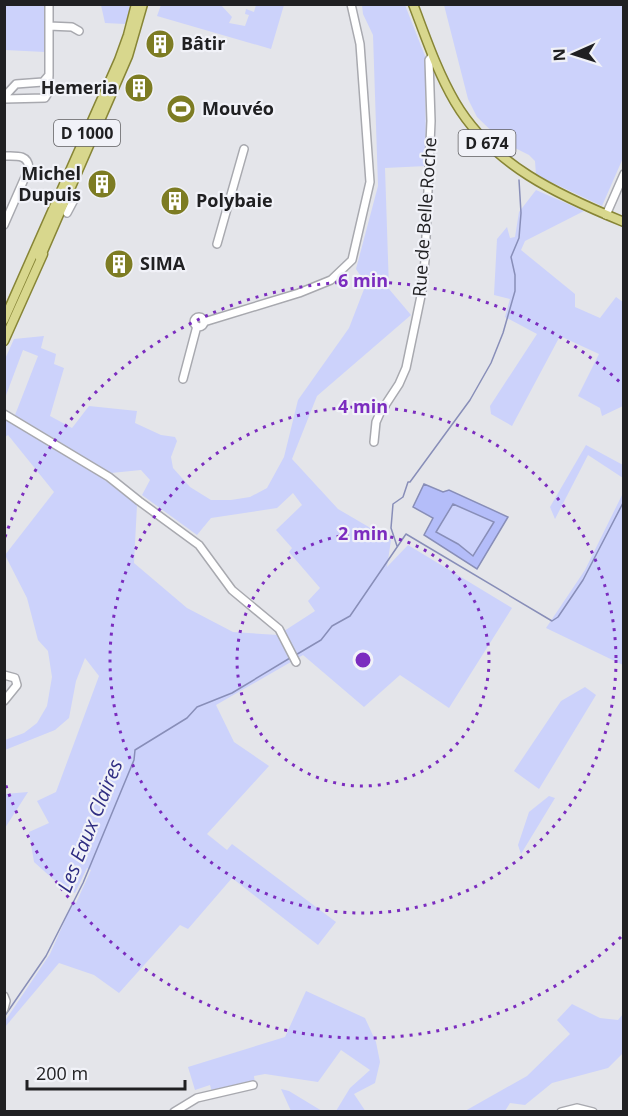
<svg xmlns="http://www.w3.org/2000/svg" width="628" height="1116" font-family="'Open Sans',sans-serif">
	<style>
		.green { fill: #ccd2fb }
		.water { fill: #b4bdf9; stroke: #888eb8; stroke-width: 1.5; fill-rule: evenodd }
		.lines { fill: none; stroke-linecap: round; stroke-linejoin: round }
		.stream { stroke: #888eb8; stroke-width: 1.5 }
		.minor-casing { stroke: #a8a9af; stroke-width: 10 }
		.major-casing { stroke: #878536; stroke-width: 11 }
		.minor { stroke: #fff; stroke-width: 7 }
		.major { stroke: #d8d78d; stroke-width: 8 }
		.ring { fill: none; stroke: #7b2cbf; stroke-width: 3; stroke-dasharray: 3 6 }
		.labels { text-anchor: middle; stroke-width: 4.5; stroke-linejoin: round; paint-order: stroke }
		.shield { fill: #f1f2f8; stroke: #5f5f62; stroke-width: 1.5 }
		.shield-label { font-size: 16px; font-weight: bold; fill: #202022 }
		.poi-label { font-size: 18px; font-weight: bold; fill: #202022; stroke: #f1f2f8; text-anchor: start }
		.street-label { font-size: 18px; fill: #202022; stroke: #f1f2f8 }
		.water-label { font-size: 20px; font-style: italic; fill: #2f2d82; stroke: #f1f2f8 }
		.centre { fill: #7b2cbf; stroke: #f1f2f8; stroke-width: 3 }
		.ring-label { font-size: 18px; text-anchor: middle; font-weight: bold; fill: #7b2cbf; stroke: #f1f2f8; stroke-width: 4.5; stroke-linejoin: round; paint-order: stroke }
	</style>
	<rect width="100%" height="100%" fill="#e4e5ea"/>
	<path class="green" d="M 5,4 L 45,5 L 45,52 L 5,50 Z
		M 101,5 L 129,5 L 130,10 L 125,24 L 105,23 Z
		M 161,5 L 221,5 L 232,17 L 229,23 L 245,26 L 249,15 L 245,14 L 246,9 L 254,12 L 256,5 L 284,5 L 271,49 L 157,16 Z
		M 362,5 L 405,5 L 425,56 L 426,166 L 385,168 L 389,289 L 411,315 L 317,396 L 292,459 L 338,509 L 391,540 L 387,567 L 408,545 L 512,608 L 449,708 L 400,675 L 364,707 L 303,655 L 216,705 L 234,742 L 269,766 L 207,834 L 227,850 L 232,844 L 336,922 L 318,945 L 232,878 L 188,929 L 180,925 L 119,993 L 94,975 L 59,963 L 5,1027 L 5,1021 L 50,954 L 74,900 L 76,903 L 91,870 L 87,868 L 75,893 L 53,879 L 34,862 L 29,832 L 49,823 L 37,801 L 56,792 L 99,676 L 85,658 L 76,681 L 69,718 L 55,730 L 5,750 L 5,740 L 24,733 L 37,723 L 47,706 L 52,677 L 48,651 L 38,640 L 27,598 L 5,555 L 54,492 L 8,435 L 5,437 L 5,418 L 100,476 L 137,505 L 134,563 L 187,608 L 233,632 L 278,635 L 315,611 L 308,601 L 320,588 L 289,552 L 292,548 L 276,530 L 302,505 L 293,493 L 277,508 L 211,518 L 197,535 L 142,495 L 150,480 L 141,470 L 111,473 L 15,415 L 38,356 L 23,350 L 5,398 L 5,359 L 14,339 L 44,336 L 41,348 L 56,354 L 54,364 L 64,368 L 50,416 L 72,428 L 89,406 L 137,411 L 135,423 L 161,435 L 175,437 L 177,441 L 171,457 L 173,468 L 190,487 L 211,500 L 231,500 L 250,497 L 267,488 L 284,457 L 298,400 L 349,328 L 366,284 L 356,269 L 378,186 L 373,35 L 363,14 Z
		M 444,5 L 623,5 L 623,158 L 602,206 L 536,175 L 535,161 L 529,155 L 503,142 L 477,117 L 468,99 Z
		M 536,190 L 584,211 L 525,241 L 521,250 L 575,294 L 575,307 L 600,318 L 616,297 L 623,302 L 623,406 L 602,416 L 600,408 L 578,396 L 599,354 L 560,336 L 512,426 L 491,414 L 490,406 L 537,334 L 505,317 L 510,299 L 494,295 L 497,239 L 507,227 L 510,238 L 515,237 L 519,212 Z
		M 586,445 L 623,465 L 623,478 L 588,455 L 555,519 L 550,507 Z
		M 623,493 L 624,665 L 623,665 L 546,628 L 585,570 Z
		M 453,504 L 494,522 L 473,557 L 458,544 L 435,532 Z
		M 585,687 L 596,695 L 539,789 L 514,771 L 561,701 Z
		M 28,792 L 5,828 L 5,794 Z
		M 549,796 L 555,798 L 521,854 L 518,845 L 529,812 Z
		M 306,991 L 365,1018 L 376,1042 L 380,1062 L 375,1083 L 354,1094 L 366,1112 L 336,1111 L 350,1088 L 370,1070 L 341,1050 L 318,1082 L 265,1074 L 254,1076 L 255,1084 L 212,1092 L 210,1085 L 195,1090 L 188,1067 L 285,1037 Z
		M 572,1004 L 600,1018 L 618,1020 L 623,1014 L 623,1053 L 608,1068 L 552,1083 L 525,1105 L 510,1103 L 505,1111 L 465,1111 L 527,1076 L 570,1034 L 557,1020 Z
		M 281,1089 L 289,1091 L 322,1111 L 291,1111 Z"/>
	<path class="water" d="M 424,484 L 443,492 L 449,490 L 508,517 L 477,569 L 424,535 L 433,518 L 413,507 ZM 453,504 L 494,522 L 473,556 L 458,544 L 436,532 Z"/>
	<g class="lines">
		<path class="stream" d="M 397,546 L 391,528 L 393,504 L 403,497 L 408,482 L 410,482 L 470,400 L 491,363 L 503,333 L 515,291 L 515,275 L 511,257 L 519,238 L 521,213 L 519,180
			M 294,656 L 321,640 L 332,626 L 350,616 L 406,534 L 552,621 L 558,617 L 583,580 L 624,501
			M 4,1017 L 46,956 L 83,883 L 134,760 L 135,750 L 187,718 L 197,707 L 232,693 L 290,658"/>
		<g class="minor-casing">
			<path id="minor" d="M 49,26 L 72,27 L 79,31
				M 49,75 L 49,4
				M 4,97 L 16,84 L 43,82 L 49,75 L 48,93 L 45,98 L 4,99
				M 4,156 C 16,156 28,154 29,168 L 4,225
				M 67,213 L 76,196
				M 606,215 L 624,174
				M 217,244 L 244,149
				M194 322a5 5 0 1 1 10 0a5 5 0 1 1-10 0Z
				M 204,322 L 299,293 L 331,280 L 352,260 L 370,182 L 360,44 L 351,4
				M 183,379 L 197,326
				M 4,414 L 109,477 L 139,501 L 199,545 L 232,590 L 279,629 L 296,662
				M 374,442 L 376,422 L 380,413 L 399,384 L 406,368 L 422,291 L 425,260 L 431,121 L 429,60 L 432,56
				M 4,675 L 15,678 L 17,685 L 4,701
				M 4,996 L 6,1001 L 4,1009
				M 174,1112 L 197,1098 L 253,1085
				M 561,1112 L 577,1108 L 593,1112"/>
		</g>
		<g class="major-casing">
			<path id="major" d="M 413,4 C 426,38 437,71 455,102 C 492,165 558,195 624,222
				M 40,258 L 128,56 L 143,4
				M 4,320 L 119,60 L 128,35 L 136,4
				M 4,341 L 43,254"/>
		</g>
		<use href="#minor" class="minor"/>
		<use href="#major" class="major"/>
	</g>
	<g class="ring">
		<circle cx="363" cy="660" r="126"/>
		<circle cx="363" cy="660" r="253"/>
		<path d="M621 937A379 379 0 0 1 5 783M5 537A379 379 0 0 1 621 383"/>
	</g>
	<defs>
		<g id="building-disc" transform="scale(1.5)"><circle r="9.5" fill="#7d7c23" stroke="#f1f2f8"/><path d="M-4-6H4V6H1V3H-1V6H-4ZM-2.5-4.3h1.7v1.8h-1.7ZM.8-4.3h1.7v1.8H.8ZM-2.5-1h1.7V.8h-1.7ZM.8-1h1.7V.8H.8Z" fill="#fff"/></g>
		<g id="stadium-disc" transform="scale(1.5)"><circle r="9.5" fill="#7d7c23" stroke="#f1f2f8"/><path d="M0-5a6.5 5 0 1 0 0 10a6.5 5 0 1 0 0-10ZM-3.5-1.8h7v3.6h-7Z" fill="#fff"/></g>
	</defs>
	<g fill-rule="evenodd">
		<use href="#building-disc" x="160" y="44"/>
		<use href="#building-disc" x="139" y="88"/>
		<use href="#stadium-disc" x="181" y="109"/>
		<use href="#building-disc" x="102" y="184"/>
		<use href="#building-disc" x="175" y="201"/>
		<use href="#building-disc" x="119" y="264"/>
	</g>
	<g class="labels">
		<g class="shield">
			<rect x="54" y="120" width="66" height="26" rx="4.5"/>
			<rect x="458.5" y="130" width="57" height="26" rx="4.5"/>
		</g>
		<g class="shield-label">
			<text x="87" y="139">D 1000</text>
			<text x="487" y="149">D 674</text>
		</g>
		<g class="poi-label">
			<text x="181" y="50">Bâtir</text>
			<text x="118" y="94" text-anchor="end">Hemeria</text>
			<text x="202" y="115">Mouvéo</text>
			<text x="81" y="180" text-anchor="end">Michel<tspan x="81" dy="21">Dupuis</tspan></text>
			<text x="196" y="207">Polybaie</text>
			<text x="140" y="270">SIMA</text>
		</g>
		<g class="street-label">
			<text transform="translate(425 217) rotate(-86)" y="6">Rue de Belle Roche</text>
		</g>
		<g class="water-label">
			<text transform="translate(90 826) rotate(-68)" y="7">Les Eaux Claires</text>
		</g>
	</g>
	<circle cx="363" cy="660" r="9" class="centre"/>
	<g class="ring-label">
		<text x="363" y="287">6 min</text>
		<text x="363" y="413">4 min</text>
		<text x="363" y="540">2 min</text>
	</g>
	<rect width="628" height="1116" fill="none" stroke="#202022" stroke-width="12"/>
	<g transform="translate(574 54) rotate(267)" stroke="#f1f2f8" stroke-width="4.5" paint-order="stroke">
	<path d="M0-4.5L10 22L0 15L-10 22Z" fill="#202022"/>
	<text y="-9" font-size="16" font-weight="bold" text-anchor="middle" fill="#202022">N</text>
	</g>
	<path d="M27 1080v9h158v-9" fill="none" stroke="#202022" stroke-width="3"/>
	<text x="36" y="1080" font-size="18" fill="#202022" stroke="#f1f2f8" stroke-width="4.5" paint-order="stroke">200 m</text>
</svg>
